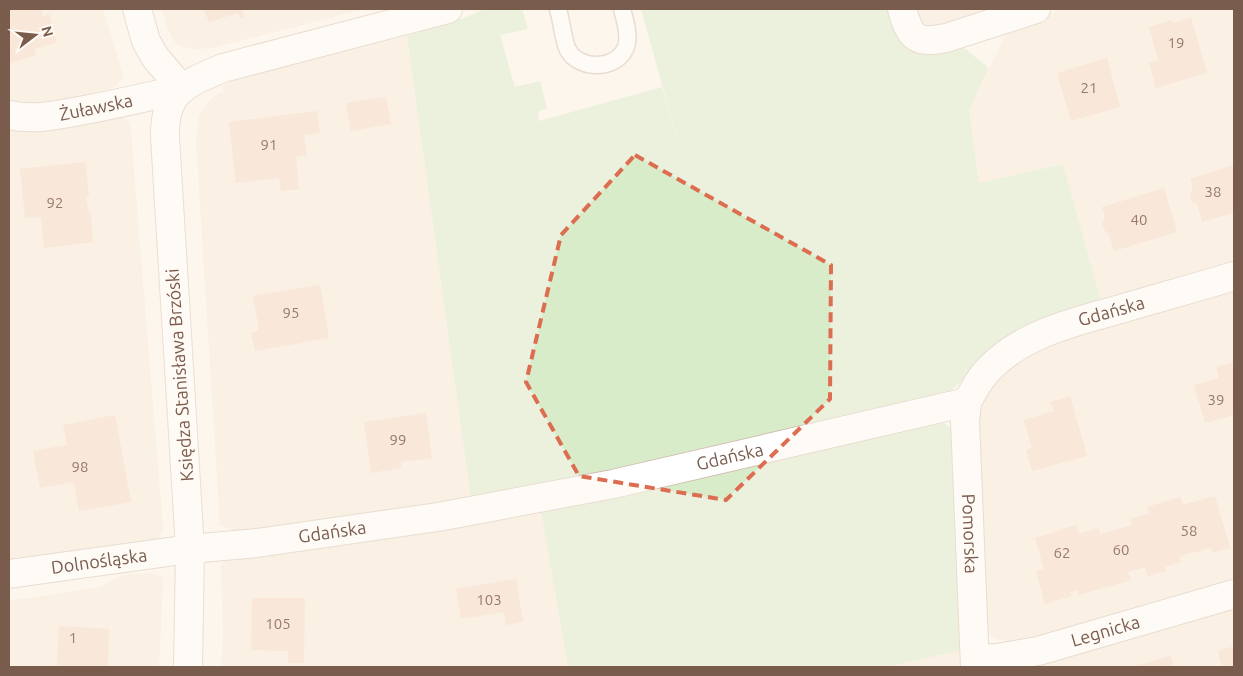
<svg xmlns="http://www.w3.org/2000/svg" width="1243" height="676" font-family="Ubuntu,sans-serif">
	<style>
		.residential { fill: #f5e8da }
		.green { fill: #d8ecc9 }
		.building { fill: #f3d5c3 }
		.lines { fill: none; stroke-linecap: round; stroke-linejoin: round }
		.lane-casing { stroke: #d1beb0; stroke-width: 19 }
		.street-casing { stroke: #d1beb0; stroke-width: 30 }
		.secondary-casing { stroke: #d6c0b0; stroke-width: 30 }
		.lane { stroke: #fff; stroke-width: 16 }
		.street { stroke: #fff; stroke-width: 28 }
		.secondary { stroke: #fff; stroke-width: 28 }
		.marked { fill: none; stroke: #dc6d51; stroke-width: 4; stroke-dasharray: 10 6; stroke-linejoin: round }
		.labels { text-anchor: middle; stroke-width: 4.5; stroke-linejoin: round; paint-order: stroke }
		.number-label { font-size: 15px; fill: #987a6a }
		.street-label { font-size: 18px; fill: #7a5c4d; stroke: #fffaf3 }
	</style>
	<rect width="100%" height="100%" fill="#fdf6ec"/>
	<path class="residential" d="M 9,9 L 103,9 L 124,78 L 112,89 L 40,108 L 9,106 Z
		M 162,9 L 364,9 L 212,48 L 195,49 L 180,46 L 174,41 L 168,30 Z
		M 909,9 L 1006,9 L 928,32 Z
		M 1063,9 L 1234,9 L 1234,267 L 1102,305 L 1063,164 L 979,183 L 969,110 L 1010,26 Z
		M 407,36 L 471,500 L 240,533 L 220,525 L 196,140 L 199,115 L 211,99 L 224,91 L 222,86 L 232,81 Z
		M 121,116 L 130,122 L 163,528 L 160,538 L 146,544 L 9,563 L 9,126 Z
		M 1234,284 L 1234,578 L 1047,633 L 1010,641 L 994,639 L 986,630 L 978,423 L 982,401 L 996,379 L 1020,358 L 1062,337 Z
		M 540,506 L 568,667 L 221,667 L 223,636 L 221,566 L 232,554 Z
		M 151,573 L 163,578 L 159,667 L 9,667 L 9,601 L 101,587 L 123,575 Z
		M 1234,606 L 1234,667 L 1030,667 L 1038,664 Z
		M 962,650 L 963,667 L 887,667 Z"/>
	<path class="green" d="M 484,9 L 521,9 L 523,11 L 528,29 L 500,35 L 515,87 L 540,81 L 547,108 L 538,112 L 539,121 L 662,87 L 686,171 L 641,9 L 894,9 L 900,29 L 958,43 L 989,68 L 969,110 L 979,183 L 1063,164 L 1102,305 L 972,372 L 952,390 L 915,406 L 471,500 L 407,36 L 469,16 Z
		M 941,421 L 953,430 L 962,650 L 887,667 L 568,667 L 540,506 Z"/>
	<path class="building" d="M 9,9 L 41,9 L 43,16 L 49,14 L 57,42 L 34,49 L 36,55 L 9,63 Z
		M 204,9 L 248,9 L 242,11 L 244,18 L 240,19 L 238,13 L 209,22 Z
		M 1191,17 L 1207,73 L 1156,88 L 1149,63 L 1158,60 L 1149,27 L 1172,20 L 1173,23 Z
		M 1107,58 L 1120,107 L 1071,121 L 1057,73 Z
		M 386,97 L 391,124 L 351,131 L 346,103 Z
		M 317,111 L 320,133 L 304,135 L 307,155 L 296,157 L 299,189 L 281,191 L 279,178 L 236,183 L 229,122 Z
		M 85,162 L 89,195 L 86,196 L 88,209 L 91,216 L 93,242 L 44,248 L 41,217 L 25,218 L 20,169 Z
		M 1234,165 L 1234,213 L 1202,222 L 1197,204 L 1192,202 L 1190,194 L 1193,189 L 1190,179 Z
		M 1164,188 L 1177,232 L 1114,251 L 1109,234 L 1105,231 L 1102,223 L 1105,217 L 1102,207 Z
		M 320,285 L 329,338 L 255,351 L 251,333 L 259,330 L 253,296 Z
		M 1234,362 L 1234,415 L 1205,423 L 1194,385 L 1219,378 L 1216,367 Z
		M 1070,396 L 1087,456 L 1032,471 L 1026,450 L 1032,448 L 1024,420 L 1054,411 L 1052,404 L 1051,405 L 1050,402 Z
		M 426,413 L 432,458 L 401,462 L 401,468 L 371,473 L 364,422 Z
		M 115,415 L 131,502 L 79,511 L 74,482 L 40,488 L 33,451 L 67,445 L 63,425 Z
		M 1215,496 L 1230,548 L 1212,553 L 1211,548 L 1180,556 L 1181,562 L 1165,567 L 1166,571 L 1148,576 L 1145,567 L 1128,572 L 1131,580 L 1078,595 L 1077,590 L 1070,592 L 1072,596 L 1045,604 L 1036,572 L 1044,569 L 1035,538 L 1076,525 L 1079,534 L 1099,528 L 1100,534 L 1132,525 L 1130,519 L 1149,514 L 1147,507 L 1180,497 L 1183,505 Z
		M 516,579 L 523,622 L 506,625 L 504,612 L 461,619 L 456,589 Z
		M 252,598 L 305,598 L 304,663 L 288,663 L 288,651 L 251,650 Z
		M 59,626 L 109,629 L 108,667 L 57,667 Z
		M 1234,646 L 1234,667 L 1222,667 L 1218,651 Z
		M 1171,656 L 1174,667 L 1130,667 Z"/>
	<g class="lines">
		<g class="lane-casing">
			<path id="lane" d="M 558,9 C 561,19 564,43 568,50 C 580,71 617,70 626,47 C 630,36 625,20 622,9"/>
		</g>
		<g class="street-casing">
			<g id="street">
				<path d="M 902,9 C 910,38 916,44 946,38 L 1036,9"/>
				<path id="s1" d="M 9,115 C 36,121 63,114 90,109 C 121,103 151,96 182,89 L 155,57 L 146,41 L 137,9"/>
				<path id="s2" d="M 967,402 L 965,421 L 975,667"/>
				<path id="s3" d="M 9,574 L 190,549 L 257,543 L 438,517 L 613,484 L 967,402 C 974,390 980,377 990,368 C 1025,332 1079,321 1124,308 C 1161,297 1198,287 1234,276"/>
				<path id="s4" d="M 975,659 L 997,658 L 1038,651 L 1234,594"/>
			</g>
		</g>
		<g class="secondary-casing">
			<path id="secondary" d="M 188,667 L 190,549 L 165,137 C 164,91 185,84 223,68 L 448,9"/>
		</g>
		<use href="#lane" class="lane"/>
		<use href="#street" class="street"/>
		<use href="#secondary" class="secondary"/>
	</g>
	<path d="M0 0H1243V676H0ZM 635,155 L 831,265 L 830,399 L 726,500 L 579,476 L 526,382 L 561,235 Z" fill="#fdf6ec" fill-opacity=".55" fill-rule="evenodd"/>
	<path class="marked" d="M 635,155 L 831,265 L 830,399 L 726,500 L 579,476 L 526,382 L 561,235 Z"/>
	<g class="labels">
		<g class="number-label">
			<text x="1176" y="48">19</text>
			<text x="1089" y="93">21</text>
			<text x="269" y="150">91</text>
			<text x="1213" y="197">38</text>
			<text x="55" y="208">92</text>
			<text x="1139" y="225">40</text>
			<text x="291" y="318">95</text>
			<text x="1216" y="405">39</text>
			<text x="398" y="445">99</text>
			<text x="80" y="472">98</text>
			<text x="1189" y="536">58</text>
			<text x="1121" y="555">60</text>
			<text x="1062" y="558">62</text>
			<text x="489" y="605">103</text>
			<text x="278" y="629">105</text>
			<text x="73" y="643">1</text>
		</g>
		<g class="street-label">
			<text dy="6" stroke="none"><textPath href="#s1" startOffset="88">Żuławska</textPath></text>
			<text dy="6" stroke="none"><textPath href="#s3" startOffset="1151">Gdańska</textPath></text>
			<text transform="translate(180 375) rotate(-94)" y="6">Księdza Stanisława Brzóski</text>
			<text dy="6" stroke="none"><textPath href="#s3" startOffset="731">Gdańska</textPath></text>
			<text dy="6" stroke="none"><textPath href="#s3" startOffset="326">Gdańska</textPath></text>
			<text dy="6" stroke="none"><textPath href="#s2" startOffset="132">Pomorska</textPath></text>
			<text dy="6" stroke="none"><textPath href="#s3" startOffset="91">Dolnośląska</textPath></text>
			<text dy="6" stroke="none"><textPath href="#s4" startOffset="134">Legnicka</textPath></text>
		</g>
	</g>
	<rect width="1243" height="676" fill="none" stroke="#7a5c4d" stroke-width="20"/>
	<g transform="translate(35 35) rotate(74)" stroke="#fffaf3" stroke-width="4" paint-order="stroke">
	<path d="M0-4L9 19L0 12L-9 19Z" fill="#7a5c4d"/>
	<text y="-8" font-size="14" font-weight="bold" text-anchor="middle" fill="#7a5c4d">N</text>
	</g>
</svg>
